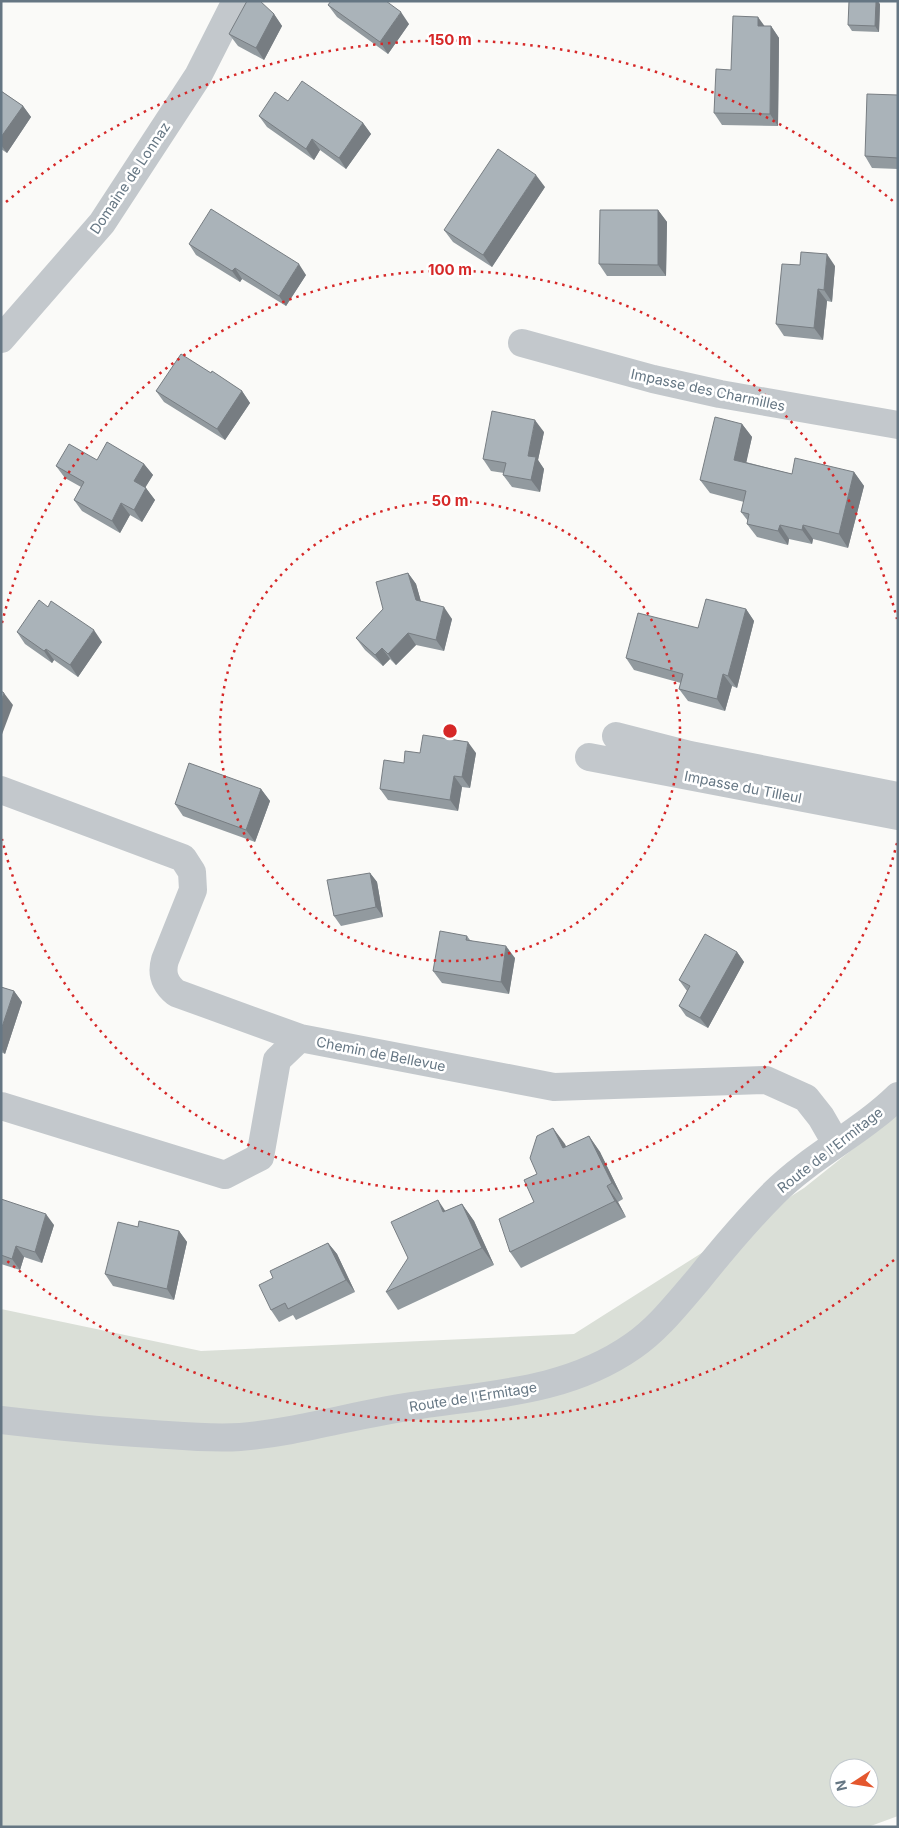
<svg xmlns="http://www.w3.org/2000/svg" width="899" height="1828" font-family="Inter,sans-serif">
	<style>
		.green { fill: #dadfd7; fill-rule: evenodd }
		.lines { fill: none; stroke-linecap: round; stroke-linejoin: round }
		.street { stroke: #c3c8cc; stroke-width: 28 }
		.wall { fill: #929a9f }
		.shaded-wall { fill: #777d82 }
		.building { fill: #aab3b9; stroke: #777d82 }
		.ring { fill: none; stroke: #d62828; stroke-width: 2.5; stroke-dasharray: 2.5 5 }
		.labels { text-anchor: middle; stroke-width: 5; stroke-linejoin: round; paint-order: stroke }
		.street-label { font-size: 14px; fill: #657683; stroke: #fff }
		.centre { fill: #d62828; stroke: #fff; stroke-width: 2.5 }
		.ring-label { font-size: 15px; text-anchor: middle; font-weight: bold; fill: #d62828; stroke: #fff; stroke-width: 5; stroke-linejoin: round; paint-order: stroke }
	</style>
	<rect width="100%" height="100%" fill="#fafaf8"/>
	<path class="green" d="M 898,1113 L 898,1816 L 868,1827 L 1,1827 L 1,1309 L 201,1351 L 574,1334 L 804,1188 ZM 839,1768 L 869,1768 L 869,1798 L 839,1798 Z"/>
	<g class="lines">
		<path class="street" d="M 1,339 L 102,223 L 198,76 L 236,1
			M 522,343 L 653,379 L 720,394 L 898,425
			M 616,736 L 690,755 L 898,796
			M 589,757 L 898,816
			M 1,790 L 183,858 L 192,872 L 193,890 L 165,960 C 161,974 165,984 176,993 L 300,1038
			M 1,1106 L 225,1175 L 260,1157 L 277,1060 L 300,1038 L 554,1087 L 766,1080 L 806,1098 L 821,1117 L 836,1143
			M 1,1420 C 52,1426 102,1431 153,1434 C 182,1436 211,1439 240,1437 C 301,1432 359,1413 420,1405 C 494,1394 569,1391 633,1346 C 658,1329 677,1304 697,1281 C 721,1251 746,1221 774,1193 C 811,1156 860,1133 898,1096"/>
	</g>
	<path class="wall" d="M 880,4 L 879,32 L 852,31 L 848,25 Z
		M 328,5 L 409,24 L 388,54 L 337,17 Z
		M 274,14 L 282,26 L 264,60 L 238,46 L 229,34 Z
		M 765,26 L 771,26 L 779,38 L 778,126 L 722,125 L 714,113 L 731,70 Z
		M 1,91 L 23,106 L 31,117 L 7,153 L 1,149 Z
		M 898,95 L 898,169 L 872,168 L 865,156 Z
		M 288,101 L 363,123 L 371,134 L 346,169 L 320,150 L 314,160 L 267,127 L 259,116 Z
		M 545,187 L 492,267 L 453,242 L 444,230 Z
		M 658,210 L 667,222 L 666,276 L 607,276 L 599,264 Z
		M 189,244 L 306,275 L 286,306 L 242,279 L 240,282 L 196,255 Z
		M 800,265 L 835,266 L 832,302 L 827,301 L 823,340 L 784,336 L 776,324 Z
		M 211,373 L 242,391 L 250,403 L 225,440 L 164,402 L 156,391 Z
		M 742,424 L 752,437 L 746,462 L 792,474 L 854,472 L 864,486 L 848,548 L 813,539 L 812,544 L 789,539 L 788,545 L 757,537 L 747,524 L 748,521 L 741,512 L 744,502 L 710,493 L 700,480 Z
		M 544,432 L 538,460 L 544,469 L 540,492 L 512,487 L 503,475 L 504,473 L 491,471 L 483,459 Z
		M 97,460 L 144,464 L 153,475 L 145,487 L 155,500 L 142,522 L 130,515 L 120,533 L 82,511 L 74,500 L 81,487 L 65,478 L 56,466 Z
		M 408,573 L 416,584 L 421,602 L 452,619 L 444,651 L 416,645 L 396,665 L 390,659 L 383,666 L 365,650 L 356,638 L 383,609 Z
		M 746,609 L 754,621 L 737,688 L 732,686 L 725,711 L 688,701 L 679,689 L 681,683 L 634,670 L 626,658 L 698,628 Z
		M 17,632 L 102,642 L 78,677 L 54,660 L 52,663 L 25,644 Z
		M 420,753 L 476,753 L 470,788 L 462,787 L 458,811 L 388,800 L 380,789 Z
		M 261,789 L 270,801 L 255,842 L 183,816 L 175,804 Z
		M 370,873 L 377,882 L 383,917 L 341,926 L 334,916 Z
		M 467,936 L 470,940 L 515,958 L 509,994 L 442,983 L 433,971 Z
		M 737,952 L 744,962 L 708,1028 L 686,1016 L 679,1006 L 687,991 L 679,980 Z
		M 1,987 L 14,991 L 22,1002 L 5,1054 L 1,1052 Z
		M 553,1128 L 566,1147 L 589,1136 L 600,1152 L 623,1199 L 618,1202 L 626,1217 L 521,1268 L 510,1252 L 534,1202 L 537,1174 Z
		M 1,1199 L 54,1225 L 42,1263 L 24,1257 L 20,1270 L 1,1264 Z
		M 462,1204 L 474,1221 L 494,1265 L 398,1310 L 386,1292 L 445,1211 Z
		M 138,1227 L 179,1231 L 187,1242 L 174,1300 L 113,1286 L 105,1274 Z
		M 328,1243 L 337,1254 L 355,1292 L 296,1320 L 293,1315 L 279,1322 L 271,1310 L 273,1278 Z"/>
	<path class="shaded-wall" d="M 876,1 L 878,1 L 880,4 L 879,32 L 875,26 Z
		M 401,12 L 409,24 L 388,54 L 380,42 Z
		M 274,14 L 282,26 L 264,60 L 256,48 Z
		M 758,17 L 766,28 L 758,26 Z
		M 771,26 L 779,38 L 778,126 L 770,114 Z
		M 23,106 L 31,117 L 7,153 L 1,145 L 1,137 Z
		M 363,123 L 371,134 L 346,169 L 339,158 Z
		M 312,139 L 320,150 L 314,160 L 306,149 Z
		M 536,175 L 545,187 L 492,267 L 483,255 Z
		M 658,210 L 667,222 L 666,276 L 658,265 Z
		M 827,254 L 835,266 L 832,302 L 824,290 Z
		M 299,264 L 306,275 L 286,306 L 279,296 Z
		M 235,268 L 242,279 L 240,282 L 232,271 Z
		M 818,289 L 827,301 L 823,340 L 814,328 Z
		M 242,391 L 250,403 L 225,440 L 217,429 Z
		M 535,420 L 544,432 L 538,460 L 544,469 L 540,492 L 531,480 L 528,456 Z
		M 742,424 L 752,437 L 744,473 L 734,460 Z
		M 144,464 L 153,475 L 142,493 L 134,481 Z
		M 854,472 L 864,486 L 848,548 L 839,534 Z
		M 146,488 L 155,500 L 142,522 L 134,510 Z
		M 121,503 L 130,515 L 120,533 L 112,521 Z
		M 780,525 L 789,539 L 788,545 L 778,531 Z
		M 803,525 L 813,539 L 812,544 L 802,530 Z
		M 408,573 L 416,584 L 424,612 L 416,600 Z
		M 444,607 L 452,619 L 444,651 L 436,640 Z
		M 746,609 L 754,621 L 737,688 L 728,676 Z
		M 94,630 L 102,642 L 78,677 L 70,665 Z
		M 408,633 L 416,645 L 396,665 L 388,654 Z
		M 382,648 L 390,659 L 383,666 L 375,655 Z
		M 46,649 L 54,660 L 52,663 L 44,651 Z
		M 723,674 L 732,686 L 725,711 L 717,699 Z
		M 4,693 L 13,705 L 1,737 L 1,701 Z
		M 468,742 L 476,753 L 470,788 L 462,777 Z
		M 454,776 L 462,787 L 458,811 L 450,800 Z
		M 261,789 L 270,801 L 255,842 L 246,830 Z
		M 370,873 L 377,882 L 383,917 L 376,907 Z
		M 506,946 L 515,958 L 509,994 L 501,982 Z
		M 737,952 L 744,962 L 708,1028 L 700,1018 Z
		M 14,991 L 22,1002 L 5,1054 L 1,1048 L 1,1030 Z
		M 553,1128 L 565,1144 L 574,1164 L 563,1148 Z
		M 589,1136 L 600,1152 L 623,1199 L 612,1183 Z
		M 607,1186 L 618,1202 L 626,1217 L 615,1201 Z
		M 438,1200 L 450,1218 L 443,1212 Z
		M 462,1204 L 474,1221 L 494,1265 L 482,1248 Z
		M 46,1214 L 54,1225 L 42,1263 L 35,1252 Z
		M 179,1231 L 187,1242 L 174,1300 L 167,1289 Z
		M 328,1243 L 337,1254 L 355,1292 L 346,1280 Z
		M 16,1246 L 24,1257 L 20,1270 L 12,1259 Z"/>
	<path class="building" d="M 247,1 L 260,1 L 274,14 L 256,48 L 229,34 Z
		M 331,1 L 386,1 L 401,12 L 380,42 L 328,5 Z
		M 849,1 L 876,1 L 875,26 L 848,25 Z
		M 733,16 L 758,17 L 758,26 L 771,26 L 770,114 L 714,113 L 716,69 L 731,70 Z
		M 302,81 L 363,123 L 339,158 L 312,139 L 306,149 L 259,116 L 275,92 L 288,101 Z
		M 1,91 L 23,106 L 1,137 Z
		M 867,94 L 898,95 L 898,158 L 865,156 Z
		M 498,149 L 536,175 L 483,255 L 444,230 Z
		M 211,209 L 299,264 L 279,296 L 235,268 L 232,271 L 189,244 Z
		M 600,210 L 658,210 L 658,265 L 599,264 Z
		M 801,252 L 827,254 L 824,290 L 818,289 L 814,328 L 776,324 L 782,264 L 800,265 Z
		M 181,354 L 211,373 L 212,371 L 242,391 L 217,429 L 156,391 Z
		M 492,411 L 535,420 L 528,456 L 536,457 L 531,480 L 503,475 L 506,463 L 483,459 Z
		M 715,417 L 742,424 L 734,460 L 792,474 L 795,458 L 854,472 L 839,534 L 803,525 L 802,530 L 780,525 L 778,531 L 747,524 L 749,514 L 741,512 L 746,491 L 700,480 Z
		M 107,442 L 144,464 L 134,481 L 146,488 L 134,510 L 121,503 L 112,521 L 74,500 L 84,482 L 56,466 L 69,444 L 97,460 Z
		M 408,573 L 416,600 L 444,607 L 436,640 L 408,633 L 388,654 L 382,648 L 375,655 L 356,638 L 383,609 L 376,582 Z
		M 706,599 L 746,609 L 728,676 L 723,674 L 717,699 L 679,689 L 683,674 L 626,658 L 638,613 L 698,628 Z
		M 39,600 L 48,607 L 51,601 L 94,630 L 70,665 L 46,649 L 44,651 L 17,632 Z
		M 1,691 L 4,693 L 1,701 Z
		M 423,735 L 468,742 L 462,777 L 454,776 L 450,800 L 380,789 L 384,760 L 404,763 L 405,751 L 420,753 Z
		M 189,763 L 261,789 L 246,830 L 175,804 Z
		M 370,873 L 376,907 L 334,916 L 327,880 Z
		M 440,931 L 467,936 L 466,940 L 506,946 L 501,982 L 433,971 Z
		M 705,934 L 737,952 L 700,1018 L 679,1006 L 690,986 L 679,980 Z
		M 1,987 L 14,991 L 1,1030 Z
		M 553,1128 L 563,1148 L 589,1136 L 612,1183 L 607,1186 L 615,1201 L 510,1252 L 499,1219 L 534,1202 L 524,1180 L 537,1174 L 530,1158 L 537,1136 Z
		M 1,1199 L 46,1214 L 35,1252 L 16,1246 L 12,1259 L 1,1255 Z
		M 438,1200 L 443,1212 L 462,1204 L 482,1248 L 386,1292 L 408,1258 L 391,1222 Z
		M 139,1221 L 179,1231 L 167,1289 L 105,1274 L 118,1222 L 138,1227 Z
		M 328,1243 L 346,1280 L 288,1309 L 285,1303 L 271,1310 L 259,1285 L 273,1278 L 270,1271 Z"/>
	<g class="ring">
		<circle cx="450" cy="731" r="230"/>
		<path d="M897 843A461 461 0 0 1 2 839M2 623A461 461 0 0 1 897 619"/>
		<path d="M894 1260A691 691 0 0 1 6 1260M6 202A691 691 0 0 1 894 202"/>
	</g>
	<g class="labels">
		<g class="street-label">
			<text transform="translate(130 178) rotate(-56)" y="5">Domaine de Lonnaz</text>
			<text transform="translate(708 390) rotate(12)" y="5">Impasse des Charmilles</text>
			<text transform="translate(743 787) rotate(11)" y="5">Impasse du Tilleul</text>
			<text transform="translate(381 1054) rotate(11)" y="5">Chemin de Bellevue</text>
			<text transform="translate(830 1150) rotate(-38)" y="5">Route de l'Ermitage</text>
			<text transform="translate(473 1397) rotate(-9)" y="5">Route de l'Ermitage</text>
		</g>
	</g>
	<circle cx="450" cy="731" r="8" class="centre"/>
	<g class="ring-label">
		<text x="450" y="45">150 m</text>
		<text x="450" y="275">100 m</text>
		<text x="450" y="506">50 m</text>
	</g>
	<rect width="899" height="1828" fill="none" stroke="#657683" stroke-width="5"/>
	<g transform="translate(854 1783) rotate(258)"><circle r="24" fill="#ffffff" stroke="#c1c8cd"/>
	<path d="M0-4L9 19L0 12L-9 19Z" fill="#e4572e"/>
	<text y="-8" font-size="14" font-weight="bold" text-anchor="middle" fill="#657683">N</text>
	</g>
</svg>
